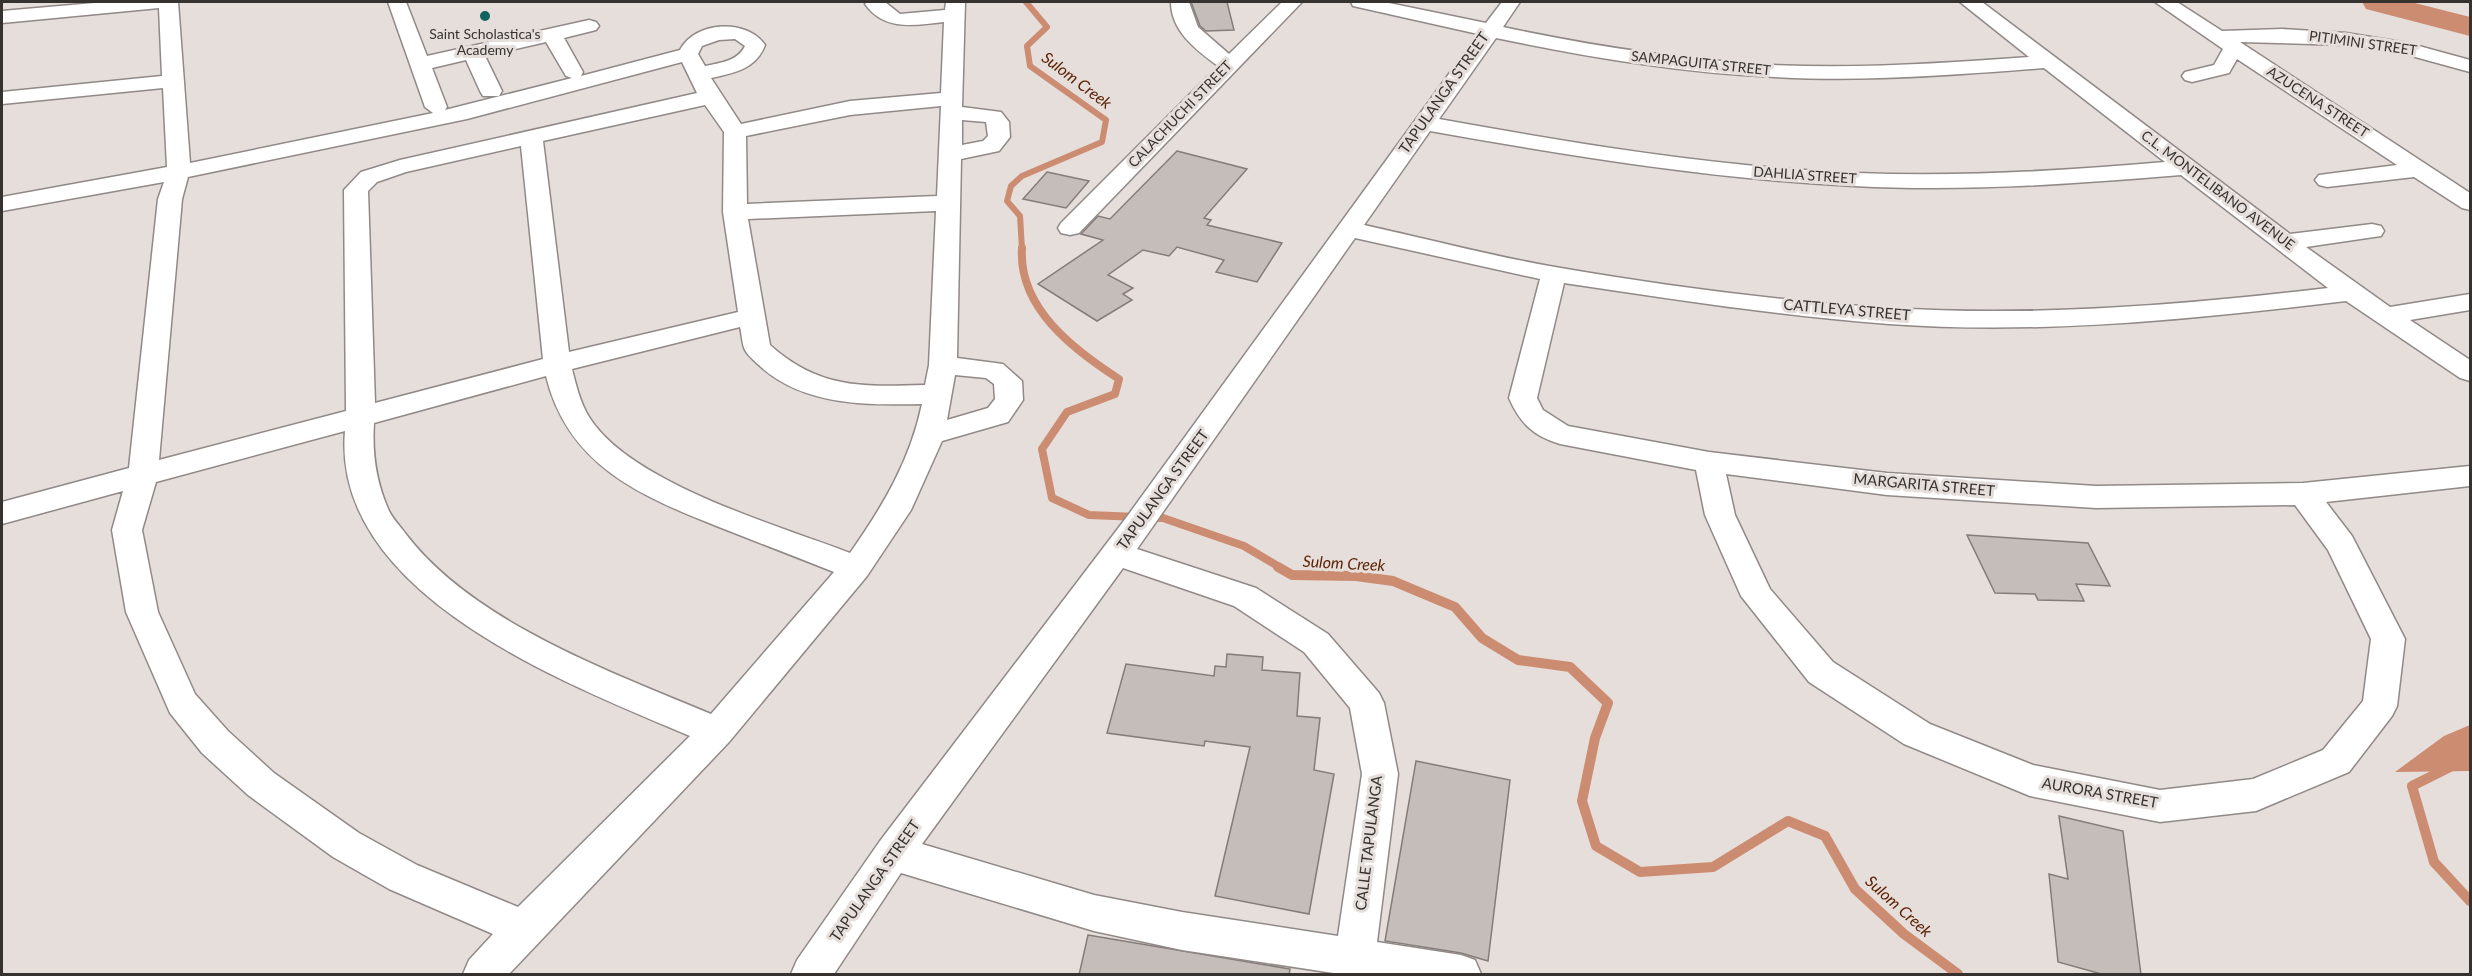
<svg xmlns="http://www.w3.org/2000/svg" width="2472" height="976" font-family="Lato,sans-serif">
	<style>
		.water { fill: #cc8c71 }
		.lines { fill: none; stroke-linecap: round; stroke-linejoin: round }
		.stream-far2 { stroke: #cc8c71; stroke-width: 6 }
		.stream-far1 { stroke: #cc8c71; stroke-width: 8 }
		.stream { stroke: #cc8c71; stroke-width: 10 }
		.river { fill: #cc8c71; fill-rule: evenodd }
		.building { fill: #c5bdba; stroke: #847c79; stroke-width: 1.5 }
		.minor-casing { stroke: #918987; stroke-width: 3 }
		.minor { fill: #fff; fill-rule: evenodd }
		.poi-dot { fill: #126261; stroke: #e6deda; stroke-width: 2 }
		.labels { text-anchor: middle; stroke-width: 6; stroke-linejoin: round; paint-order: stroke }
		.far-poi-label { font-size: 14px; fill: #353230; stroke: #e6deda }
		.far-street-label { font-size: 14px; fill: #353230; stroke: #e6deda }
		.street-label { font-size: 15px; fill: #353230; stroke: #e6deda }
		.water-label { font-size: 16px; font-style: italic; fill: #5d2205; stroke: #e6deda }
	</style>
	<rect width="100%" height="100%" fill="#e6deda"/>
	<path class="water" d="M 2470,725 L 2470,771 L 2395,772 L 2444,736 Z"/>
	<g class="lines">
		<path class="stream-far2" d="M 1022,249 L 1020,216 L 1007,201 L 1011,186 L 1022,176 L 1102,142 L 1106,120 L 1030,66 L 1027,46 L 1047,27 L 1026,2"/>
		<path class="stream-far1" d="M 1022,248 C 1018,308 1074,350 1119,379 L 1115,394 L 1067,412 L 1042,449 L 1052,498 L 1089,515 L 1163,518 L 1244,546 L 1281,568"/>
		<path class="stream" d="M 1278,567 L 1292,575 L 1356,576 L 1393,581 L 1455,607 L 1482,638 L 1518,660 L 1570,667 L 1608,703 L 1595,738 L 1582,801 L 1596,846 L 1640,872 L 1713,867 L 1788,821 L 1825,836 L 1855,889 L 1904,934 L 1958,974
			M 2470,757 L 2412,786 L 2434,862 L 2470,901"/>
		<path class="river" d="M 2362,2 L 2411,2 L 2470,17 L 2470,36 L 2366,9 Z"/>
	</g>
	<path class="building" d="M 1191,2 L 1227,2 L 1234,30 L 1206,31 L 1200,26 Z
		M 1177,151 L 1247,169 L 1204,218 L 1211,220 L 1207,225 L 1282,243 L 1257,282 L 1216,272 L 1224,260 L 1177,247 L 1169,256 L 1143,250 L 1108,275 L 1133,288 L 1123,294 L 1132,300 L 1097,321 L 1038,284 L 1103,240 L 1081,234 L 1098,216 L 1110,219 Z
		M 1047,172 L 1089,181 L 1066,208 L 1023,199 Z
		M 1967,535 L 2088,543 L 2110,586 L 2076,584 L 2084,601 L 2038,600 L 2035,594 L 1995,593 Z
		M 1227,654 L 1263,657 L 1262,670 L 1300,673 L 1297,716 L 1320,718 L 1314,770 L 1334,774 L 1309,914 L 1215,896 L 1250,747 L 1205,741 L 1204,746 L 1107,733 L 1126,664 L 1214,676 L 1215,666 L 1226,667 Z
		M 1416,761 L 1510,780 L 1488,961 L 1461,953 L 1385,941 Z
		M 2059,816 L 2123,831 L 2141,975 L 2105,975 L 2058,962 L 2049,874 L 2068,879 Z
		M 1088,935 L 1290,969 L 1289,975 L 1079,975 Z"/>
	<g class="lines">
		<g class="minor-casing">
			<path id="minor" d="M 106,2 L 178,2 L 190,163 L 433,113 L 425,107 L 388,2 L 406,2 L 427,56 L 589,20 L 596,22 L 599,26 L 596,30 L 564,38 L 583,72 L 581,76 L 680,50 C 695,21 747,18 765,45 C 756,69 734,73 711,78 L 741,124 L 850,101 L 941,93 L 944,22 C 915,25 885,32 865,4 L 867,2 L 885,2 L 900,14 L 945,10 L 946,2 L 965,2 L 962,107 L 1001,112 L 1009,122 L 1010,137 L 999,151 L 961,159 L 957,358 L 1003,364 L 1022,381 L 1023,400 L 1008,422 L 942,441 L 911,510 L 867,576 L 729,742 L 509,974 L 463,974 L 469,960 L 493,934 L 389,889 L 333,857 L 248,795 L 202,753 L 170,713 L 126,612 L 112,530 L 123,491 L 2,524 L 2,502 L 129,468 L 158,199 L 164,182 L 2,211 L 2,197 L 167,167 L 163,88 L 2,104 L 2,92 L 162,76 L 159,8 L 2,23 L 2,11 ZM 735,39 L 745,46 C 738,61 720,63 705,66 L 698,54 L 702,46 L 719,40 ZM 546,42 L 566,76 L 572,78 L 445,110 L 447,107 L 432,68 L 466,60 L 480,91 L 483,96 L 499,96 L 502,91 L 485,56 ZM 682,62 L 697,93 L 400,160 L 361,172 L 344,190 L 346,411 L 159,460 L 182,199 L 188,177 L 467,119 ZM 705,105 L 724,132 L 723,212 L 738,312 L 569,352 L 543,141 ZM 941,106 L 937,196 L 747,204 L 746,136 L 850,115 ZM 962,120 L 986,122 L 988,136 L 983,141 L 962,145 ZM 521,146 L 543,359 L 375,403 L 368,191 L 377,182 L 406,172 ZM 936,211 L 929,365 L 925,385 C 863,387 819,389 770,345 L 748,219 ZM 740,327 C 742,335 742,344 745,350 C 749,357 756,362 761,367 C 805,406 867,405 922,404 C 910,461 883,506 850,553 C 777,525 630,483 589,417 C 580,402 576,385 572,369 ZM 955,375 L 986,378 L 994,384 L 995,399 L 988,408 L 947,420 ZM 546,376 C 568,466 641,496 719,527 C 757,542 796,557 834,572 L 711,714 C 611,672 472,622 405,533 C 400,526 393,519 389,511 C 376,482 372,454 374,423 ZM 345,431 C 331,595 568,684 690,736 L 518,907 L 417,865 L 359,833 L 274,773 L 228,731 L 195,694 L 158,612 L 142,530 L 156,482 Z
				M 1171,2 L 1189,2 L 1198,27 L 1229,54 L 1282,2 L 1302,2 L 1079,233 L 1070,235 L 1061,233 L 1058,228 L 1061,223 L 1218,66 C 1196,50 1171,31 1171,2 Z
				M 1351,2 L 1384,2 L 1486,23 L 1502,2 L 1520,2 L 1503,27 C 1592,46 1683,60 1774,65 C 1859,69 1944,63 2029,57 L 1960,2 L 1982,2 L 2290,234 L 2372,224 L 2381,226 L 2384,231 L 2381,236 L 2306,247 L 2390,307 L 2470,294 L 2470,310 L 2410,320 L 2470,360 L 2470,381 L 2460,378 L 2346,301 C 2195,319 2041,335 1889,324 C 1780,316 1672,299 1564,283 L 1537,398 L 1543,410 L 1568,426 L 1709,452 L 1887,473 L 2096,486 L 2303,483 L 2470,466 L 2470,486 L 2326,502 L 2352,536 L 2405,639 L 2397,706 L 2392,716 L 2349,772 L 2256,811 L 2160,822 L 2030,796 L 1904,744 L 1809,682 L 1741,596 L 1705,515 L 1696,470 L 1560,444 C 1533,436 1520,423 1509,398 L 1540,279 L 1355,238 L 1137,549 L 1256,588 L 1328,634 L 1379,693 L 1384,703 L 1398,774 L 1377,942 L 1461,955 L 1475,960 L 1481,974 L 1340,974 L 1182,950 L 1094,931 L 901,873 L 834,974 L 791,974 L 797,960 L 880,841 L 1126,518 L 1478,34 L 1353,6 ZM 1496,38 C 1588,57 1681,73 1775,77 C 1865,82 1955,75 2044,68 L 2165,162 C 2063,171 1960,177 1857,173 C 1716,167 1577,144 1439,119 ZM 1430,131 C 1571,156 1712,179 1854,186 C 1963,192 2073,184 2181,175 L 2328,288 C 2183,305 2036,317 1890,308 C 1778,301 1665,286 1555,267 C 1491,256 1428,239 1364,225 ZM 1726,474 L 1887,495 L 2096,508 L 2295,505 L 2328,550 L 2371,639 L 2363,701 L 2323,750 L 2253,779 L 2160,790 L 2033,765 L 1930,724 L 1833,662 L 1770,589 L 1735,515 ZM 1123,568 L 1234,606 L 1304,652 L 1350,708 L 1362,774 L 1338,936 L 1182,912 L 1094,895 L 922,844 Z
				M 2155,2 L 2177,2 L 2222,31 L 2282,29 L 2346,33 L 2408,43 L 2470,60 L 2470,72 L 2408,55 L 2346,45 L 2240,42 L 2470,193 L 2470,210 L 2462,208 L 2414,177 L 2327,187 L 2319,185 L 2315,180 L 2319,175 L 2397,165 L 2237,59 L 2229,73 L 2192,82 L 2185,80 L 2182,76 L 2185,72 L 2214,65 L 2223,49 Z"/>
		</g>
		<use href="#minor" class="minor"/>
	</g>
	<circle class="poi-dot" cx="485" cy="16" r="6"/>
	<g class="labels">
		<g class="far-poi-label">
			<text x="485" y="39">Saint Scholastica's<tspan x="485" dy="16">Academy</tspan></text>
		</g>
		<g class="far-street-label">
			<text transform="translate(2363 43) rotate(8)" y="5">PITIMINI STREET</text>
			<text transform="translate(1701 63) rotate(6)" y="5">SAMPAGUITA STREET</text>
			<text transform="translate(2318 102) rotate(33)" y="5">AZUCENA STREET</text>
			<text transform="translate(1180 114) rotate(-46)" y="5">CALACHUCHI STREET</text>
			<text transform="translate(1805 175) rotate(4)" y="5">DAHLIA STREET</text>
			<text transform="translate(2218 190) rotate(37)" y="5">C.L. MONTELIBANO AVENUE</text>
		</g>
		<g class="street-label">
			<text transform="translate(1444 93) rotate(-55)" y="5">TAPULANGA STREET</text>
			<text transform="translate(1847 310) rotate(5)" y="5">CATTLEYA STREET</text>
			<text transform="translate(1924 485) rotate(5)" y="5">MARGARITA STREET</text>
			<text transform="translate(1163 490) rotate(-54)" y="5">TAPULANGA STREET</text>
			<text transform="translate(2100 793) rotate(10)" y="5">AURORA STREET</text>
			<text transform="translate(1369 843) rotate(-83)" y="5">CALLE TAPULANGA</text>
			<text transform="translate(875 881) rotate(-55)" y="5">TAPULANGA STREET</text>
		</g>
		<g class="water-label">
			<text transform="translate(1077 80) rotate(37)" y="6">Sulom Creek</text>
			<text transform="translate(1344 563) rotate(3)" y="6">Sulom Creek</text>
			<text transform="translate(1899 906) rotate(42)" y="6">Sulom Creek</text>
		</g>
	</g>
	<rect width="2472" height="976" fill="none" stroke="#353230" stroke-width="6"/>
</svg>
